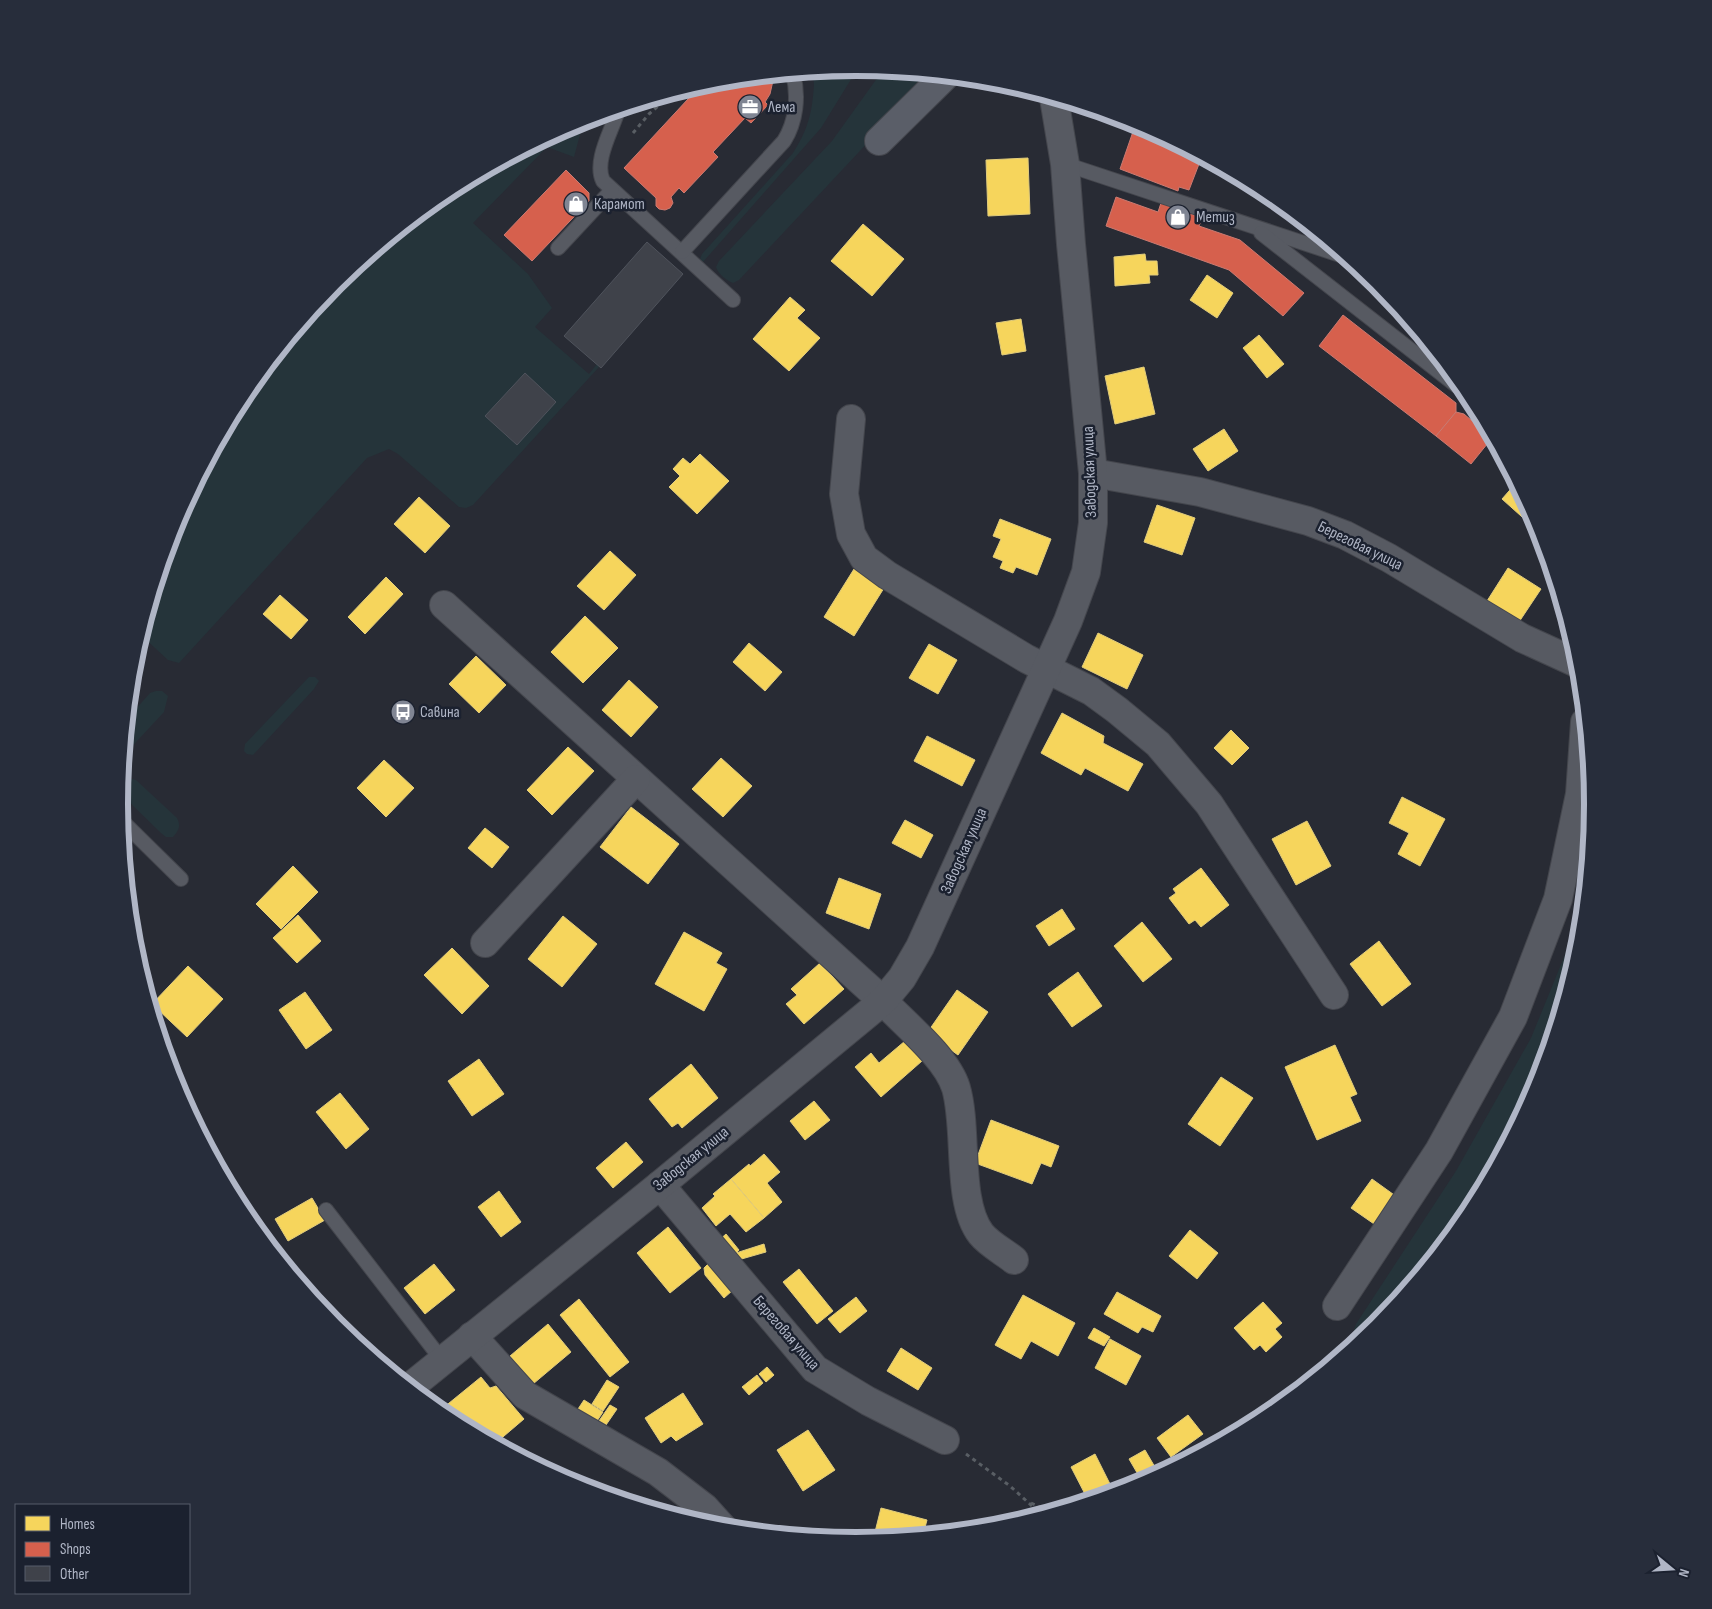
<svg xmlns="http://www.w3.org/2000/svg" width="1712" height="1609" viewBox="0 0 1712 1609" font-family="'Sofia Sans Condensed',sans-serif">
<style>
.green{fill:#25343a}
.homes{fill:#f6d55c;stroke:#e1cc7c}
.shops{fill:#d6604d;stroke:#cb7a71}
.building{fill:#3f424a;stroke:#4f535c}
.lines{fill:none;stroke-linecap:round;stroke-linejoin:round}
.service-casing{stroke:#44464d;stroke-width:16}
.minor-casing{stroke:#44464d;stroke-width:30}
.tertiary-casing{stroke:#44464d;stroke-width:30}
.secondary-casing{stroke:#44464d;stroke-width:30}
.path{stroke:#595e64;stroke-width:3;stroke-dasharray:4 4;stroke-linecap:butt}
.service{stroke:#575a62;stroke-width:14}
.minor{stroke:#575a62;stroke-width:28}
.tertiary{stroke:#575a62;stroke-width:28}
.secondary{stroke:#5a5e68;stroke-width:28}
.labels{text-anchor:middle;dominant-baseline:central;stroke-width:5;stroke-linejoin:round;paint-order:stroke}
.poi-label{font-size:16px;fill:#b0b6c6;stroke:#1b212f;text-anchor:start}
.street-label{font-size:16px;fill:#b0b6c6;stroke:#1b212f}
.rim{fill:none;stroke:#b0b6c6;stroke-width:6}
</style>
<rect width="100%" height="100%" fill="#282b34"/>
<g class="green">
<path d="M858,68L821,128L703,262L700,259L702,254L793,153C805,134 811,118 813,96C814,87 815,80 811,72Z"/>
<path d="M883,70L931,75L739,280L733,283C726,280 718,274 716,267L719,261L832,141Z"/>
<polygon points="584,120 574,157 547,147 473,223 528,274 552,308 535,327 589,374 597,364 599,367 473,505 466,508 459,507 398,454 389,449 367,458 179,663 168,660 141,635 175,522 243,395 335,283 447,192 574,123"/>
<polygon points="309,677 315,677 319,681 314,689 253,755 247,754 244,751 245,744"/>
<polygon points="156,691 162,691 168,696 164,712 124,755 128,718 150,693"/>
<path d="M131,779L136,780L177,818C181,826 179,830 173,837H166L161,833L122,795L121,786Z"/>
<polygon points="1584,900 1579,949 1537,1087 1469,1214 1377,1326 1347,1351 1356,1324 1456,1171 1531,1038 1580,918"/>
</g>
<g class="homes">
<polygon points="1028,158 1030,214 988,216 986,160"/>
<polygon points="863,224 904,259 872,296 831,261"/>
<polygon points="1145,254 1146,261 1157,261 1158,275 1149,275 1150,283 1115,286 1114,257"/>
<polygon points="1207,275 1233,293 1217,318 1190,300"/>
<polygon points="790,297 805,310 797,318 820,338 789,371 753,339"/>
<polygon points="1021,319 1026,351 1002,355 996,323"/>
<polygon points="1259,335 1284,364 1267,378 1243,348"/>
<polygon points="1144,367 1155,414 1115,424 1105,376"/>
<polygon points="1224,429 1238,451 1208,471 1193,449"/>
<polygon points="700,454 729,481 697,514 669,487 680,476 673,469 683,458 690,464"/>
<polygon points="1516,483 1537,523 1540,533 1502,499"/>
<polygon points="419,497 450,526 425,553 394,524"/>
<polygon points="1157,505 1195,518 1182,555 1144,542"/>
<polygon points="1000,519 1051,539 1037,575 1016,567 1013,573 1000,568 1003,561 993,557 1001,539 993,536"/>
<polygon points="610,551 636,575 604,610 577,586"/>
<polygon points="1508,568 1541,589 1519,622 1487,601"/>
<polygon points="854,569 884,588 854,636 824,617"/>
<polygon points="386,577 403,594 365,634 348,617"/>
<polygon points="280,595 308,620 291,639 263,614"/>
<polygon points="585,616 618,648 583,683 551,652"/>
<polygon points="1098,633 1143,655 1127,689 1082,667"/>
<polygon points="749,643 782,672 765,691 733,662"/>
<polygon points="929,644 957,660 938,694 909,678"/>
<polygon points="476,656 506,685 479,713 449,684"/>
<polygon points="629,680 658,707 631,737 602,710"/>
<polygon points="1062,713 1104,736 1103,743 1143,764 1128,791 1085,768 1081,775 1041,753"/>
<polygon points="1231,730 1249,748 1232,765 1214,748"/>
<polygon points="927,736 975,760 962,786 914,761"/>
<polygon points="568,747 594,771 552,815 527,790"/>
<polygon points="721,758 752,786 723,817 692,789"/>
<polygon points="384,760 414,788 386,817 357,788"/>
<polygon points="1402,797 1445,819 1420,866 1398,854 1409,833 1389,823"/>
<polygon points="631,807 679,844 648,884 600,847"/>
<polygon points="905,820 933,835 921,858 892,843"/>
<polygon points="1307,821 1331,866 1296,885 1272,839"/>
<polygon points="485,828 509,847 492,868 468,848"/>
<polygon points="293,866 318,892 281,929 256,904"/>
<polygon points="1201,868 1229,905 1201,927 1195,920 1189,924 1169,898 1176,893 1173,889"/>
<polygon points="839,878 881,894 869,929 826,913"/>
<polygon points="1062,909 1075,929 1049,946 1036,926"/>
<polygon points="298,915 321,941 297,963 273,938"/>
<polygon points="563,916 597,944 562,987 528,959"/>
<polygon points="1142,922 1172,959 1143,982 1114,946"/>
<polygon points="684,932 722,953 716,963 727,969 704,1011 655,984"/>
<polygon points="1379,941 1411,984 1382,1006 1350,964"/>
<polygon points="452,948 489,986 462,1014 424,975"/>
<polygon points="820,963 844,989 804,1024 786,1004 797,995 791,989"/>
<polygon points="188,966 223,999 187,1037 152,1004"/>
<polygon points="1078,972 1102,1006 1072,1027 1048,994"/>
<polygon points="957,990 988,1012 958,1055 927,1033"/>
<polygon points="305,992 332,1030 306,1049 279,1010"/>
<polygon points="905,1041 922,1061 881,1097 855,1067 871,1053 879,1063"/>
<polygon points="1335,1045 1357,1094 1350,1097 1361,1121 1317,1140 1285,1067"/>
<polygon points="479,1059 504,1094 472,1116 448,1081"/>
<polygon points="691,1064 718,1098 682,1128 678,1123 672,1127 649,1099"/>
<polygon points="1221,1077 1253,1098 1220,1146 1188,1124"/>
<polygon points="340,1093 369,1129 346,1149 316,1112"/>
<polygon points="814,1101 830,1120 805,1140 790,1121"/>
<polygon points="991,1120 1059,1146 1051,1167 1041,1163 1032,1184 975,1163"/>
<polygon points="626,1142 643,1162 613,1188 596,1168"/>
<polygon points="764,1154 780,1172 767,1183 782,1202 764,1218 731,1179 749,1164 750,1166"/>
<polygon points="731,1179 764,1218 746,1232 730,1214 716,1226 702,1208 715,1196 713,1194"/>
<polygon points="1372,1179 1397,1197 1377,1226 1351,1208"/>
<polygon points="499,1191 521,1222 501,1237 478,1207"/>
<polygon points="312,1198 325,1220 288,1241 275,1219"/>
<polygon points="668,1227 701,1268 670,1293 637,1253"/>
<polygon points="1190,1230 1218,1253 1197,1279 1169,1256"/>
<polygon points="726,1234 739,1250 731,1258 717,1242"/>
<polygon points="764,1244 766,1252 738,1260 736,1253"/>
<polygon points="710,1262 733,1290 724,1298 705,1275 704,1268"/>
<polygon points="434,1264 455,1290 425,1314 404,1288"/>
<polygon points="799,1269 833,1311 817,1324 783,1282"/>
<polygon points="1117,1292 1161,1316 1153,1332 1142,1327 1138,1333 1104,1314"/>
<polygon points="1023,1295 1075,1323 1058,1356 1031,1341 1021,1359 995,1345"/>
<polygon points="856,1297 867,1311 840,1333 828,1319"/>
<polygon points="579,1299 629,1362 610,1377 560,1315"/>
<polygon points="1263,1302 1282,1323 1275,1329 1282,1337 1266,1352 1260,1345 1254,1350 1234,1328"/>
<polygon points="548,1324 571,1352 533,1384 510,1356"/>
<polygon points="1094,1328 1110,1337 1104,1346 1088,1338"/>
<polygon points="1110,1339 1141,1356 1126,1385 1095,1368"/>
<polygon points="901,1348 932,1368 918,1390 887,1371"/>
<polygon points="767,1367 774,1375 766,1382 759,1374"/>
<polygon points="757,1375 763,1383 749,1395 742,1387"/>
<polygon points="481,1377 490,1388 496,1386 524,1419 497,1442 488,1431 482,1436 445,1416 446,1415 443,1408"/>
<polygon points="607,1380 619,1387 603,1411 592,1404"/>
<polygon points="683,1393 703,1424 676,1441 671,1436 661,1443 645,1418"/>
<polygon points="584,1400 603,1412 595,1424 576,1412"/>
<polygon points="610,1405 617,1409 606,1425 599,1421"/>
<polygon points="1188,1415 1203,1434 1171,1457 1157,1438"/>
<polygon points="808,1430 835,1470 803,1491 777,1450"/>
<polygon points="1145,1450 1159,1474 1143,1483 1129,1459"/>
<polygon points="1095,1454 1111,1486 1087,1498 1071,1467"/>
<polygon points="563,1471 583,1488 558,1477"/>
<polygon points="881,1508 927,1520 923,1535 873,1540"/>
</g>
<g class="shops">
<polygon points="774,76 770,94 765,102 768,105 751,123 745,118 713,152 718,157 684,193 679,188 671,197 673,203 670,208 665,210 659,209 656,206 656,198 624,168 701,85 713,82"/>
<polygon points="1136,123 1138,124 1246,181 1199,164 1189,190 1179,187 1178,191 1120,169"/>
<polygon points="566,170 589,193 589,201 532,261 504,235"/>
<polygon points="1116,197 1158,212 1161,203 1202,218 1199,226 1240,240 1304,293 1283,316 1229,270 1106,226"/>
<polygon points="1274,199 1296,217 1271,208"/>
<polygon points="1343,315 1456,403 1456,412 1436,436 1319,346"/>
<polygon points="1456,412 1464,414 1492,438 1471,464 1436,436"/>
<polygon points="234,1197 250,1218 270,1246 243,1214"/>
</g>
<g class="building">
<polygon points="647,242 683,274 601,368 564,336"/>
<polygon points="525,373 556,402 517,445 485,416"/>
</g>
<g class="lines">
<defs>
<g id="service">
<path d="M616,116C610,134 594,162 603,181L733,300"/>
<polyline points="1065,164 1343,256"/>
<polyline points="1261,233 1457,386"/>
<polyline points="558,248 612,190"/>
<path d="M682,252L784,141C796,122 799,96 793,74"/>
<polyline points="121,820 181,879"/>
<polyline points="326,1210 442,1360"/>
</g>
<g id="minor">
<polyline points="851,419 844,494 851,534 864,558 887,575 1027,659 1091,691 1117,710 1158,744 1209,804 1334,995"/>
<polyline points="1093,473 1200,492 1308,521 1345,535 1389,558 1522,638 1579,664"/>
<path d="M444,605L883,1001C905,1024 947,1058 956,1088C968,1129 956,1202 981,1234C989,1244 1004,1252 1014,1260"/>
<polyline points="485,943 636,779"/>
<polyline points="660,1185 815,1369 868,1401 945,1440"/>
<polyline points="1337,1306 1439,1151 1513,1017 1558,899 1580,794 1585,722"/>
<polyline points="472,1336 525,1395 658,1472 705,1508 723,1528"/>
</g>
<polyline id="tertiary" points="410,1387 660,1185 883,1001 902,978 920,947 1068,621 1086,572 1093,523 1093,473 1071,244 1065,164 1054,98"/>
<polyline id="secondary" points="879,141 945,76"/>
</defs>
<use href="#service" class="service-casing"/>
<use href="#minor" class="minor-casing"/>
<use href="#tertiary" class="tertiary-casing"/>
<use href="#secondary" class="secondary-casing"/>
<g class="path">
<polyline points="633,133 649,114 673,93"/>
<polyline points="966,1454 1010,1486 1042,1515"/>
<polyline points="1031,1503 1051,1512"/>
<polyline points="1031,1518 1038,1511"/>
</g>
<use href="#service" class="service"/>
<use href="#minor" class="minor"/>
<use href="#tertiary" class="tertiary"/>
<use href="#secondary" class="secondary"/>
</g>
<defs>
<symbol id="office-disc" viewBox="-11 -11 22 22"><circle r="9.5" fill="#808593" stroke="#1b212f"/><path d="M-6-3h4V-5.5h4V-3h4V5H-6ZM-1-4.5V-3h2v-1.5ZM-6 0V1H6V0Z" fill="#fff"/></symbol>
<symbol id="shop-disc" viewBox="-11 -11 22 22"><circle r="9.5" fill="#808593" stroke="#1b212f"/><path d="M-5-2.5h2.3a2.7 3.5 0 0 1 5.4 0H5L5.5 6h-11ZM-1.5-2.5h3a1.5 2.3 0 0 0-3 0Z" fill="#fff"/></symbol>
<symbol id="bus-disc" viewBox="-11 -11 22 22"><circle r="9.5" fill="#808593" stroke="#1b212f"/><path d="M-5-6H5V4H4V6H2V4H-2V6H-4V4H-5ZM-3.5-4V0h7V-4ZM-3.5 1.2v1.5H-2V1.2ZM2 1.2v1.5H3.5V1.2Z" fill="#fff"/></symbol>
</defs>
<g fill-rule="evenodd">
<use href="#office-disc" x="736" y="93" width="28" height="28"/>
<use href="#shop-disc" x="562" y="190" width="28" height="28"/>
<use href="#shop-disc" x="1164" y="203" width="28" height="28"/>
<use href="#bus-disc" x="389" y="698" width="28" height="28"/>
</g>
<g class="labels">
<g class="poi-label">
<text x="768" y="107">Лема</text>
<text x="594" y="204">Карамот</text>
<text x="1196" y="217">Метиз</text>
<text x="420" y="712">Савина</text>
</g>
<g class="street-label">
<text transform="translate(1090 472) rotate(-92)">Заводская улица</text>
<text transform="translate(1360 546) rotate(26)">Береговая улица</text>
<text transform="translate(964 851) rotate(-66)">Заводская улица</text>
<text transform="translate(691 1159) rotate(-39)">Заводская улица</text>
<text transform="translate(786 1333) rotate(49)">Береговая улица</text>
</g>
</g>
<path d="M0 0H1712V1609H0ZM128 804a728 728 0 1 1 1456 0a728 728 0 1 1-1456 0Z" fill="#272d3b" fill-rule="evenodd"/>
<path class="rim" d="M128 804a728 728 0 1 1 1456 0a728 728 0 1 1-1456 0Z"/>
<rect x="15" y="1504" width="175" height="90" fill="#1b212f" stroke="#575d6b"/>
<rect x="25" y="1516" width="25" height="15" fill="#f6d55c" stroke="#575d6b"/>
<text x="60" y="1529" font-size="15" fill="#b0b6c6">Homes</text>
<rect x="25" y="1542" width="25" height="15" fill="#d6604d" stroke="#575d6b"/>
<text x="60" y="1554" font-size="15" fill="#b0b6c6">Shops</text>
<rect x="25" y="1566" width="25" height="15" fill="#3f424a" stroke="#575d6b"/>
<text x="60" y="1579" font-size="15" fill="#b0b6c6">Other</text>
<g transform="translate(1672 1569) rotate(108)" stroke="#1b212f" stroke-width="4" paint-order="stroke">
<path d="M0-4L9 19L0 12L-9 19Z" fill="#b0b6c6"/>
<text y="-8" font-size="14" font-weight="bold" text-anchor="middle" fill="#b0b6c6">N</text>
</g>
</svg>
